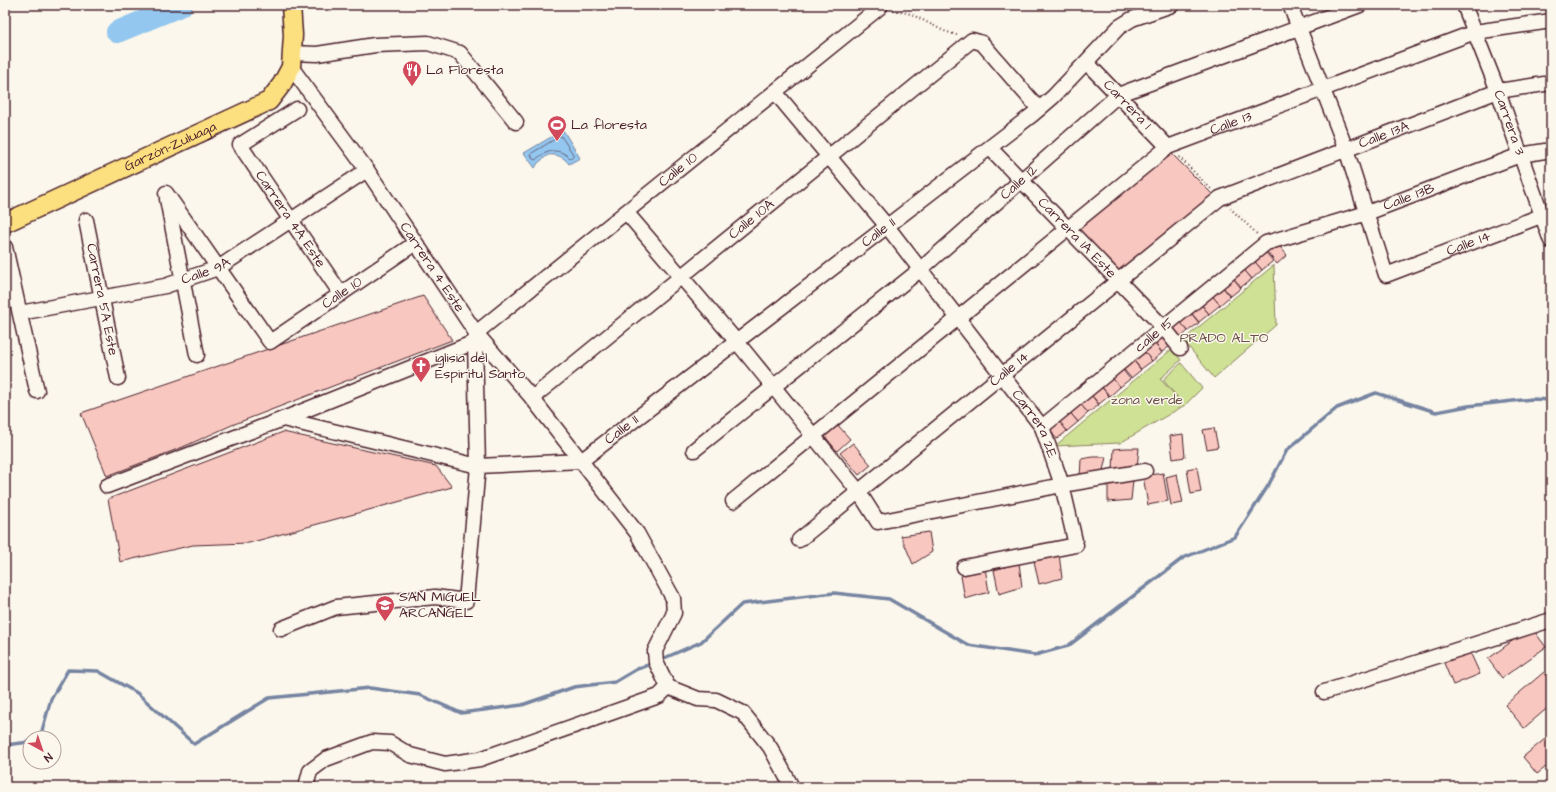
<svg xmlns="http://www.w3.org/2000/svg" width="1556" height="792" viewBox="0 0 1556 792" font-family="'Architects Daughter',sans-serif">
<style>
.green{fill:#cee195;stroke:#8c8060}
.water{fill:#93c7f0;stroke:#7684a1}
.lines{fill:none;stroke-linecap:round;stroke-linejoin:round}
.shore{stroke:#67627a;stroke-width:1}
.stream{stroke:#7684a1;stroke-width:3.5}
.river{stroke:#93c7f0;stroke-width:22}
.building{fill:#f8c8c0;stroke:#4a1f2b}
.minor-casing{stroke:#4a1f2b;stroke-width:17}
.major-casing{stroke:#4a1f2b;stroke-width:21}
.path{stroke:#4a1f2b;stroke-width:2;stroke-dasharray:1 3;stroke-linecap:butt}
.minor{stroke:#fbf7ec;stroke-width:14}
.major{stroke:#fce080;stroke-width:18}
.labels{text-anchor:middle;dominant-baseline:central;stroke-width:3;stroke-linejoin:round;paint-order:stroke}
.poi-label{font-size:14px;fill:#4a1f2b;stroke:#fbf7ec;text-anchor:start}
.street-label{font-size:14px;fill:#4a1f2b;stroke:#fbf7ec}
.park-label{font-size:14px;fill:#6b5046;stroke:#fbf7ec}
</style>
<rect width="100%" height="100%" fill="#fbf7ec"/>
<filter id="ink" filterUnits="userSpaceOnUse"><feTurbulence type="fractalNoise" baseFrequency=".025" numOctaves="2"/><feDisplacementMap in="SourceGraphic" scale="8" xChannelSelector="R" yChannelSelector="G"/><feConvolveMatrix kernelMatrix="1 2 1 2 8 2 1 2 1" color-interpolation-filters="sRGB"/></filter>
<g filter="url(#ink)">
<g class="green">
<polygon points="1274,265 1276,325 1214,378 1183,340"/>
<polygon points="1172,349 1181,360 1160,379 1178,398 1163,380 1181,363 1202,388 1185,405 1120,443 1055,446"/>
</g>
<path class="water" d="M563,130L580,158L569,164C564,157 557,154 548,155L538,163L535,168L524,153Z"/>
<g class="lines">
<path class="shore" d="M561,136L573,154V157L570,158C558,147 547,150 535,160L533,159L531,154Z"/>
<g class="stream">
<polyline points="660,660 701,642 742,604 834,593 889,599 968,645 1035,655 1068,646 1183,558 1235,537 1268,486 1287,450 1337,408 1376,393 1436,412 1468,406 1532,399 1551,400"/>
<polyline points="40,738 51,699 68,670 98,671 137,693 194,744 269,698 370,688 420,695 461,713 522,705 574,687 615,682 637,669 654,663"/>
<polyline points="5,745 30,742"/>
</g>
<polyline class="river" points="117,32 182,5"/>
</g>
<g class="building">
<polygon points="1167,149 1217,199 1119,279 1069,228"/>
<polygon points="1276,242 1287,255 1277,264 1266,251"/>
<polygon points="1262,248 1273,261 1262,270 1251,257"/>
<polygon points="1251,257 1262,270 1252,279 1241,266"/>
<polygon points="1241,266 1252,279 1241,287 1230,274"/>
<polygon points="1230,274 1241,288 1231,296 1219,283"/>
<polygon points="1219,283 1230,296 1220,305 1209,292"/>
<polygon points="1209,292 1220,305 1209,314 1198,300"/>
<polygon points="423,296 452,340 232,425 183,447 107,476 81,413"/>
<polygon points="1198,301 1209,314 1199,322 1188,309"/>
<polygon points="1188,309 1199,323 1188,331 1177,318"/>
<polygon points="1177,318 1188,331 1178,340 1166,327"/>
<polygon points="1162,330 1173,344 1162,352 1151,339"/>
<polygon points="1151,339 1162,353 1152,361 1141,348"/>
<polygon points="1141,348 1152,361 1141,369 1130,356"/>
<polygon points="1130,356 1141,370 1131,378 1120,365"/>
<polygon points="1119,365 1130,379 1120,387 1109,374"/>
<polygon points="1109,374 1120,387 1110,396 1098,383"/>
<polygon points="1098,383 1109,396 1099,404 1088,391"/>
<polygon points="1088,391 1099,405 1088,413 1077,400"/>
<polygon points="1077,400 1088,413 1078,422 1067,409"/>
<polygon points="1067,409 1078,422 1067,431 1056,417"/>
<polygon points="1056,417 1067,431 1057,439 1045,426"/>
<polygon points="836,423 850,439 837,451 823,434"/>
<polygon points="1214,428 1218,447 1207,449 1203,430"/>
<polygon points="283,432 436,466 452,487 249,543 193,545 120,562 108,499"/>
<polygon points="1183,434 1185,457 1173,459 1170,436"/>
<polygon points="853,443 871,465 859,475 840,453"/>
<polygon points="1126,448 1139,448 1137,468 1113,470 1114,449"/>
<polygon points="1093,457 1106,457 1102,475 1080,479 1081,459"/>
<polygon points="1197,467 1201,492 1191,494 1187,469"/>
<polygon points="1163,473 1168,501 1148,505 1143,476"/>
<polygon points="1177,474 1183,503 1171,505 1166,477"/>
<polygon points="1133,480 1131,500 1108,502 1108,482"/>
<polygon points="929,532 932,552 913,564 901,536"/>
<polygon points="1059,554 1062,578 1039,584 1034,561"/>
<polygon points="1019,563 1022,587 999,594 994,570"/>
<polygon points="985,568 989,592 965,599 961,576"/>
<polygon points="1531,627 1546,647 1502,678 1488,659"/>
<polygon points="1470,652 1480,674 1453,685 1444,663"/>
<polygon points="1544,672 1551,680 1551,705 1524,728 1505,705"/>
<polygon points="1551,734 1551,763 1537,774 1523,757"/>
</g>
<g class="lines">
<defs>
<g id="minor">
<path id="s1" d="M1290,5L1346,149L1386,275L1541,216L1551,215"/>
<path id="s2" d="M1464,5L1498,91L1551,241"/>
<polyline points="291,53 317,54 375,45 428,43 460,53 516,122"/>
<path id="s3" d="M1087,63L1168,147"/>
<path id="s4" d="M291,67L367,170L476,333L532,398L637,533L673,598L674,613L655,651L656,662L668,687L698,699L716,700L743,713L770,747L792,787"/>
<path id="s5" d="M775,92L886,225L1042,427L1062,485L1145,471"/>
<path id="s6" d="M297,109L240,145L341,294"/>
<path id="s7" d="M990,148L1164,328L1180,348"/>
<path id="s8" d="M166,193L270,342L414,244"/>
<polyline points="167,199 197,355"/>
<polyline points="626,212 737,342 859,492 878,522 1062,485 1076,545 964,567"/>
<path id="s9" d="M86,220L118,378"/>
<polyline points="5,247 37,391"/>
<path id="s10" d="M20,313L165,286L218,268L367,170"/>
<path id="s11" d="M532,398L972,40L982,43L1039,109"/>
<polyline points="283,419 478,466 581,461"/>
<path id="s12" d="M1042,427L1266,243L1367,213L1520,155L1551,150"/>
<path id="s13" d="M694,450L921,269L1118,95L1360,5"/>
<path id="s14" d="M581,461L1032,115L1053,97L1119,27L1132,19L1172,5"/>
<path id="s15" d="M107,486L283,419L475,342L476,333L880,7"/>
<path id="s16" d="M733,501L1168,147L1475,32L1551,21"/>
<path id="s17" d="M799,540L1220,198L1498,91L1551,83"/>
<polyline points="281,629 336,607 435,597 466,601 478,466 475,342"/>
<polyline points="1324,692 1551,620"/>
<polyline points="306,787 310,771 326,759 372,742 390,743 410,755 445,764 480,759 659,696 668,687"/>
</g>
<g id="major">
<path id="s18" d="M5,223L269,101L282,84L291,67L293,35L291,5"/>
</g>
</defs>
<use href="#minor" class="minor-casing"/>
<use href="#major" class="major-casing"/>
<g class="path">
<polyline points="893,10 911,14 944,31 957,35"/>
<polyline points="1179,157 1211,189"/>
<polyline points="1230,208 1257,234"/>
</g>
<use href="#minor" class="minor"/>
<use href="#major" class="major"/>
</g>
</g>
<defs>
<symbol id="restaurant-pin" viewBox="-11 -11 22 30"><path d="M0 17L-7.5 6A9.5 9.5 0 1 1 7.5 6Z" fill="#d1495b" stroke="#fbf7ec"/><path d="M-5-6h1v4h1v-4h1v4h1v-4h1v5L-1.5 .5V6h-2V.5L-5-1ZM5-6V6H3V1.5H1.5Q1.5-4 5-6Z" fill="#fff"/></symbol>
<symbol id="stadium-pin" viewBox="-11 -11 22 30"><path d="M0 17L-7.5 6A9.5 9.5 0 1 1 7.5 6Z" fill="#d1495b" stroke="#fbf7ec"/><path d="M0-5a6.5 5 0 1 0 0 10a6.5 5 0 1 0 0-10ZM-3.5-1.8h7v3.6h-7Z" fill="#fff"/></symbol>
<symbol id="church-pin" viewBox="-11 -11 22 30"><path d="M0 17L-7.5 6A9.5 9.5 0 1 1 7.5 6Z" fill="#d1495b" stroke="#fbf7ec"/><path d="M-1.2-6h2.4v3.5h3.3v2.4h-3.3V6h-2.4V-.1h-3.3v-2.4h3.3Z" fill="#fff"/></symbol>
<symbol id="school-pin" viewBox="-11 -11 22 30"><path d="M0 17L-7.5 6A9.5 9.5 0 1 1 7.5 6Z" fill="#d1495b" stroke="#fbf7ec"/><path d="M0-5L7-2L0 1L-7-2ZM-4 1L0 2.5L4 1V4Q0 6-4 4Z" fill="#fff"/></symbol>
</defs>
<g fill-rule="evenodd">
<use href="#restaurant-pin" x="401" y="59" width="22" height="30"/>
<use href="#stadium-pin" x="546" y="114" width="22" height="30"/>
<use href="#church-pin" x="410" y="355" width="22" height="30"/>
<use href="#school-pin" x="374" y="594" width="22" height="30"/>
</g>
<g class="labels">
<g class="poi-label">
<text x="426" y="70">La Floresta</text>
<text x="571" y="125">La floresta</text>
<text x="435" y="358">iglisia del<tspan x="435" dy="16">Espiritu Santo</tspan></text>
<text x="399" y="597">SAN MIGUEL<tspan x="399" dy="16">ARCANGEL</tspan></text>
</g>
<g class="street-label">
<text stroke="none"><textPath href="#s3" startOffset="58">Carrera 1</textPath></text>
<text stroke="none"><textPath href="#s16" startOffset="628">Calle 13</textPath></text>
<text stroke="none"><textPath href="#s2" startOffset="126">Carrera 3</textPath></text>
<text stroke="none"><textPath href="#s17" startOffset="718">Calle 13A</textPath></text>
<text stroke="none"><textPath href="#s18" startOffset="182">Garzón-Zuluaga</textPath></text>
<text stroke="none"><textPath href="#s15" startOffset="664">Calle 10</textPath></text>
<text stroke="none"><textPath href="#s13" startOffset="421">Calle 12</textPath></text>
<text stroke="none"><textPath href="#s12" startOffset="440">Calle 13B</textPath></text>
<text stroke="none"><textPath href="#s6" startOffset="157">Carrera 4A Este</textPath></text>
<text stroke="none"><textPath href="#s11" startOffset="283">Calle 10A</textPath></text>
<text stroke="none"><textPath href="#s14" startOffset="375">Calle 11</textPath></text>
<text stroke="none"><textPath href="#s7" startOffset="125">Carrera 1A Este</textPath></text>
<text stroke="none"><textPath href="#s1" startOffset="375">Calle 14</textPath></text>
<text stroke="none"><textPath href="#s4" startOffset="245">Carrera 4 Este</textPath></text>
<text stroke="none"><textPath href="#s10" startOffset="191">Calle 9A</textPath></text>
<text stroke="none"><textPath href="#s8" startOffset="269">Calle 10</textPath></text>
<text stroke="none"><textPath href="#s9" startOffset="81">Carrera 5A Este</textPath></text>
<text stroke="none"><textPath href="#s12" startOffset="145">calle 15</textPath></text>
<text stroke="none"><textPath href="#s17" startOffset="271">Calle 14</textPath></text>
<text stroke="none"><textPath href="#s5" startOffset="422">Carrera 2E</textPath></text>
<text stroke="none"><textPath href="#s14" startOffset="51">Calle 11</textPath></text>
</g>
<g class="park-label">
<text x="1224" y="338">PRADO ALTO</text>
<text x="1147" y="400">zona verde</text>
</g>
</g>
<rect width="1556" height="792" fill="none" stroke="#fbf7ec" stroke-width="20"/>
<rect x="10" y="10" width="1536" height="772" fill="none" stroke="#4a1f2b" stroke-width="1.5" filter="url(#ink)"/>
<g transform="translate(42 750) rotate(140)"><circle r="19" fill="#fbf7ec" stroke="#b4a19f"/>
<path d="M0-3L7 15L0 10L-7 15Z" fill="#d1495b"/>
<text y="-6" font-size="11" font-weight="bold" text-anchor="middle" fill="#4a1f2b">N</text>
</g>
</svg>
